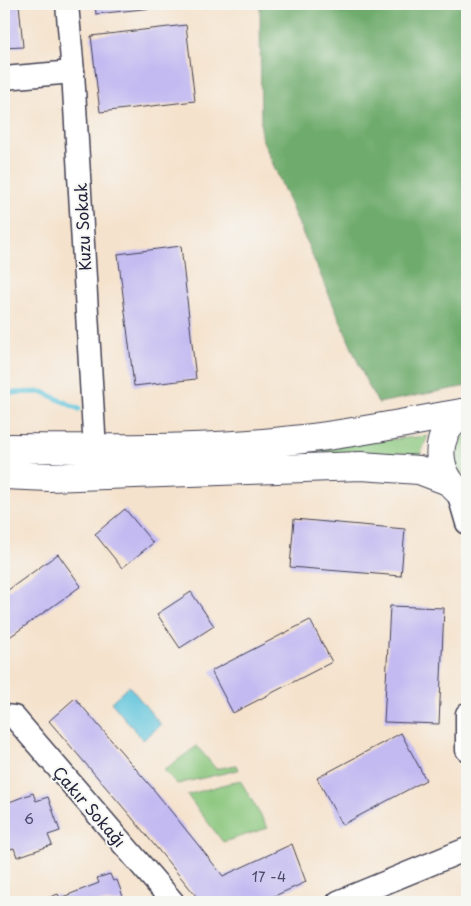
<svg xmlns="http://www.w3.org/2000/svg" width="471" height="906" viewBox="0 0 471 906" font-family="'Playpen Sans',sans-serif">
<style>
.green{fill:#89c67c;stroke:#56745c}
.forest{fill:#6eab6c;stroke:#486654}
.water{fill:#5ec4db;stroke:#40738b}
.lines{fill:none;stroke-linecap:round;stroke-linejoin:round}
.stream{stroke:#5ec4db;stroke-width:5}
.building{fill:#c3baf1}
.minor-casing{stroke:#423f51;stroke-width:25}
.major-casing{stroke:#423f51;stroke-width:30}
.minor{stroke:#fff;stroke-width:22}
.major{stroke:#fff;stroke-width:28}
.labels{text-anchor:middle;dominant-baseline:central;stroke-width:4;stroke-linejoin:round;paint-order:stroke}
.number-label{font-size:14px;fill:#4a4868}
.street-label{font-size:16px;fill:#22223b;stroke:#f6f6f2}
</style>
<rect width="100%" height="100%" fill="#f6f6f2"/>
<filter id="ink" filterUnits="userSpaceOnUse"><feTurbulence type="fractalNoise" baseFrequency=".02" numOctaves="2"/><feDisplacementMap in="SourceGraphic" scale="10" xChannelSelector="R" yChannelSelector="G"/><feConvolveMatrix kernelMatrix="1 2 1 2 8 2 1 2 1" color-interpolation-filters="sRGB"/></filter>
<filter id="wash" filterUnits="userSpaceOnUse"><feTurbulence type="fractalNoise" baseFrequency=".0096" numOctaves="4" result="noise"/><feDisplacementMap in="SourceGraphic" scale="20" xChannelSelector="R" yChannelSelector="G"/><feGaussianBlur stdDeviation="1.12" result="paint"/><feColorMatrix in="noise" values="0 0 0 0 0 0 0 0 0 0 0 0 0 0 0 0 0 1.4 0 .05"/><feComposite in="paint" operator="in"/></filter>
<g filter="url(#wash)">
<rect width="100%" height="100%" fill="#f5e2cc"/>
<g class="green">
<path d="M467,432V487L458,479C454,456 448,448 467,432Z"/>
<polygon points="428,436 421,452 421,469 182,459"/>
<polygon points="197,746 216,769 236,765 238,770 177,784 164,770"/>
<polygon points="240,780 268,828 223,842 187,795"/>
</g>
<polygon class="forest" points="260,4 467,4 467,386 378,403 366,381 261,136"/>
<polygon class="water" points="129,686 161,725 143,740 111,702"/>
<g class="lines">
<polyline class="stream" points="4,393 43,392 79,409"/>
</g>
<g id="blocks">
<g class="building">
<polygon points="4,4 19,4 23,47 4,48"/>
<polygon points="95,4 171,4 171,6 96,14"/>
<polygon points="186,25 195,101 100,112 91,36"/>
<polygon points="181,246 196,379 134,386 118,254"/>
<polygon points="125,509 153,543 122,568 95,534"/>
<polygon points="294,519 405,529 401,576 290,567"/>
<polygon points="58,554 81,586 4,641 4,593"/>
<polygon points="191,592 214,626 180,648 157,614"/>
<polygon points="390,606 444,608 439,724 384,722"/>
<polygon points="310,620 332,662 233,713 211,671"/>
<polygon points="75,698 154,790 223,876 292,844 306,882 261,902 201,902 128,813 49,721"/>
<polygon points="401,733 426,780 342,825 317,778"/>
<polygon points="33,793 36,801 48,797 60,831 48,835 52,845 17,857 14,848 4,851 4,804"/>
<polygon points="110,874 113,881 117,880 125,902 44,902 43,900 58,894 60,898 99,883 97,878"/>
</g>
</g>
</g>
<g filter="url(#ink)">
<use href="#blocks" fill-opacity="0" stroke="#423f51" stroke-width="1"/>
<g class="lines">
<defs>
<g id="minor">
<polyline points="67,4 73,72 95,450"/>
<polyline points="4,78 73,72"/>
<polyline points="458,492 467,523"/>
<polyline points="467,714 467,750"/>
<polyline points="4,716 14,717 173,902"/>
<polyline points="338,902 467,849"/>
</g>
<g id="major">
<path d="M467,412C463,415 458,418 454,421C430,445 440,482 467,497"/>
<path d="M4,448C103,448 203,451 303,439C358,433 413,421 467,412"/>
<polyline points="4,475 49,477 361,466 419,470 448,481"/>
</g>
</defs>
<use href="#minor" class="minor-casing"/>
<use href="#major" class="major-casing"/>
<use href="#minor" class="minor"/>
<use href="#major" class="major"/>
</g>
</g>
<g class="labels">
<g class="number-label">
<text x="29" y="818">6</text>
<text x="269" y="876">17 -4</text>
</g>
<g class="street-label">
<text transform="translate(82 227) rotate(-93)">Kuzu Sokak</text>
<text transform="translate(90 806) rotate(49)">Çakır Sokağı</text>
</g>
</g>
<rect width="471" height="906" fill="none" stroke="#f6f6f2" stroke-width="20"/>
</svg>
